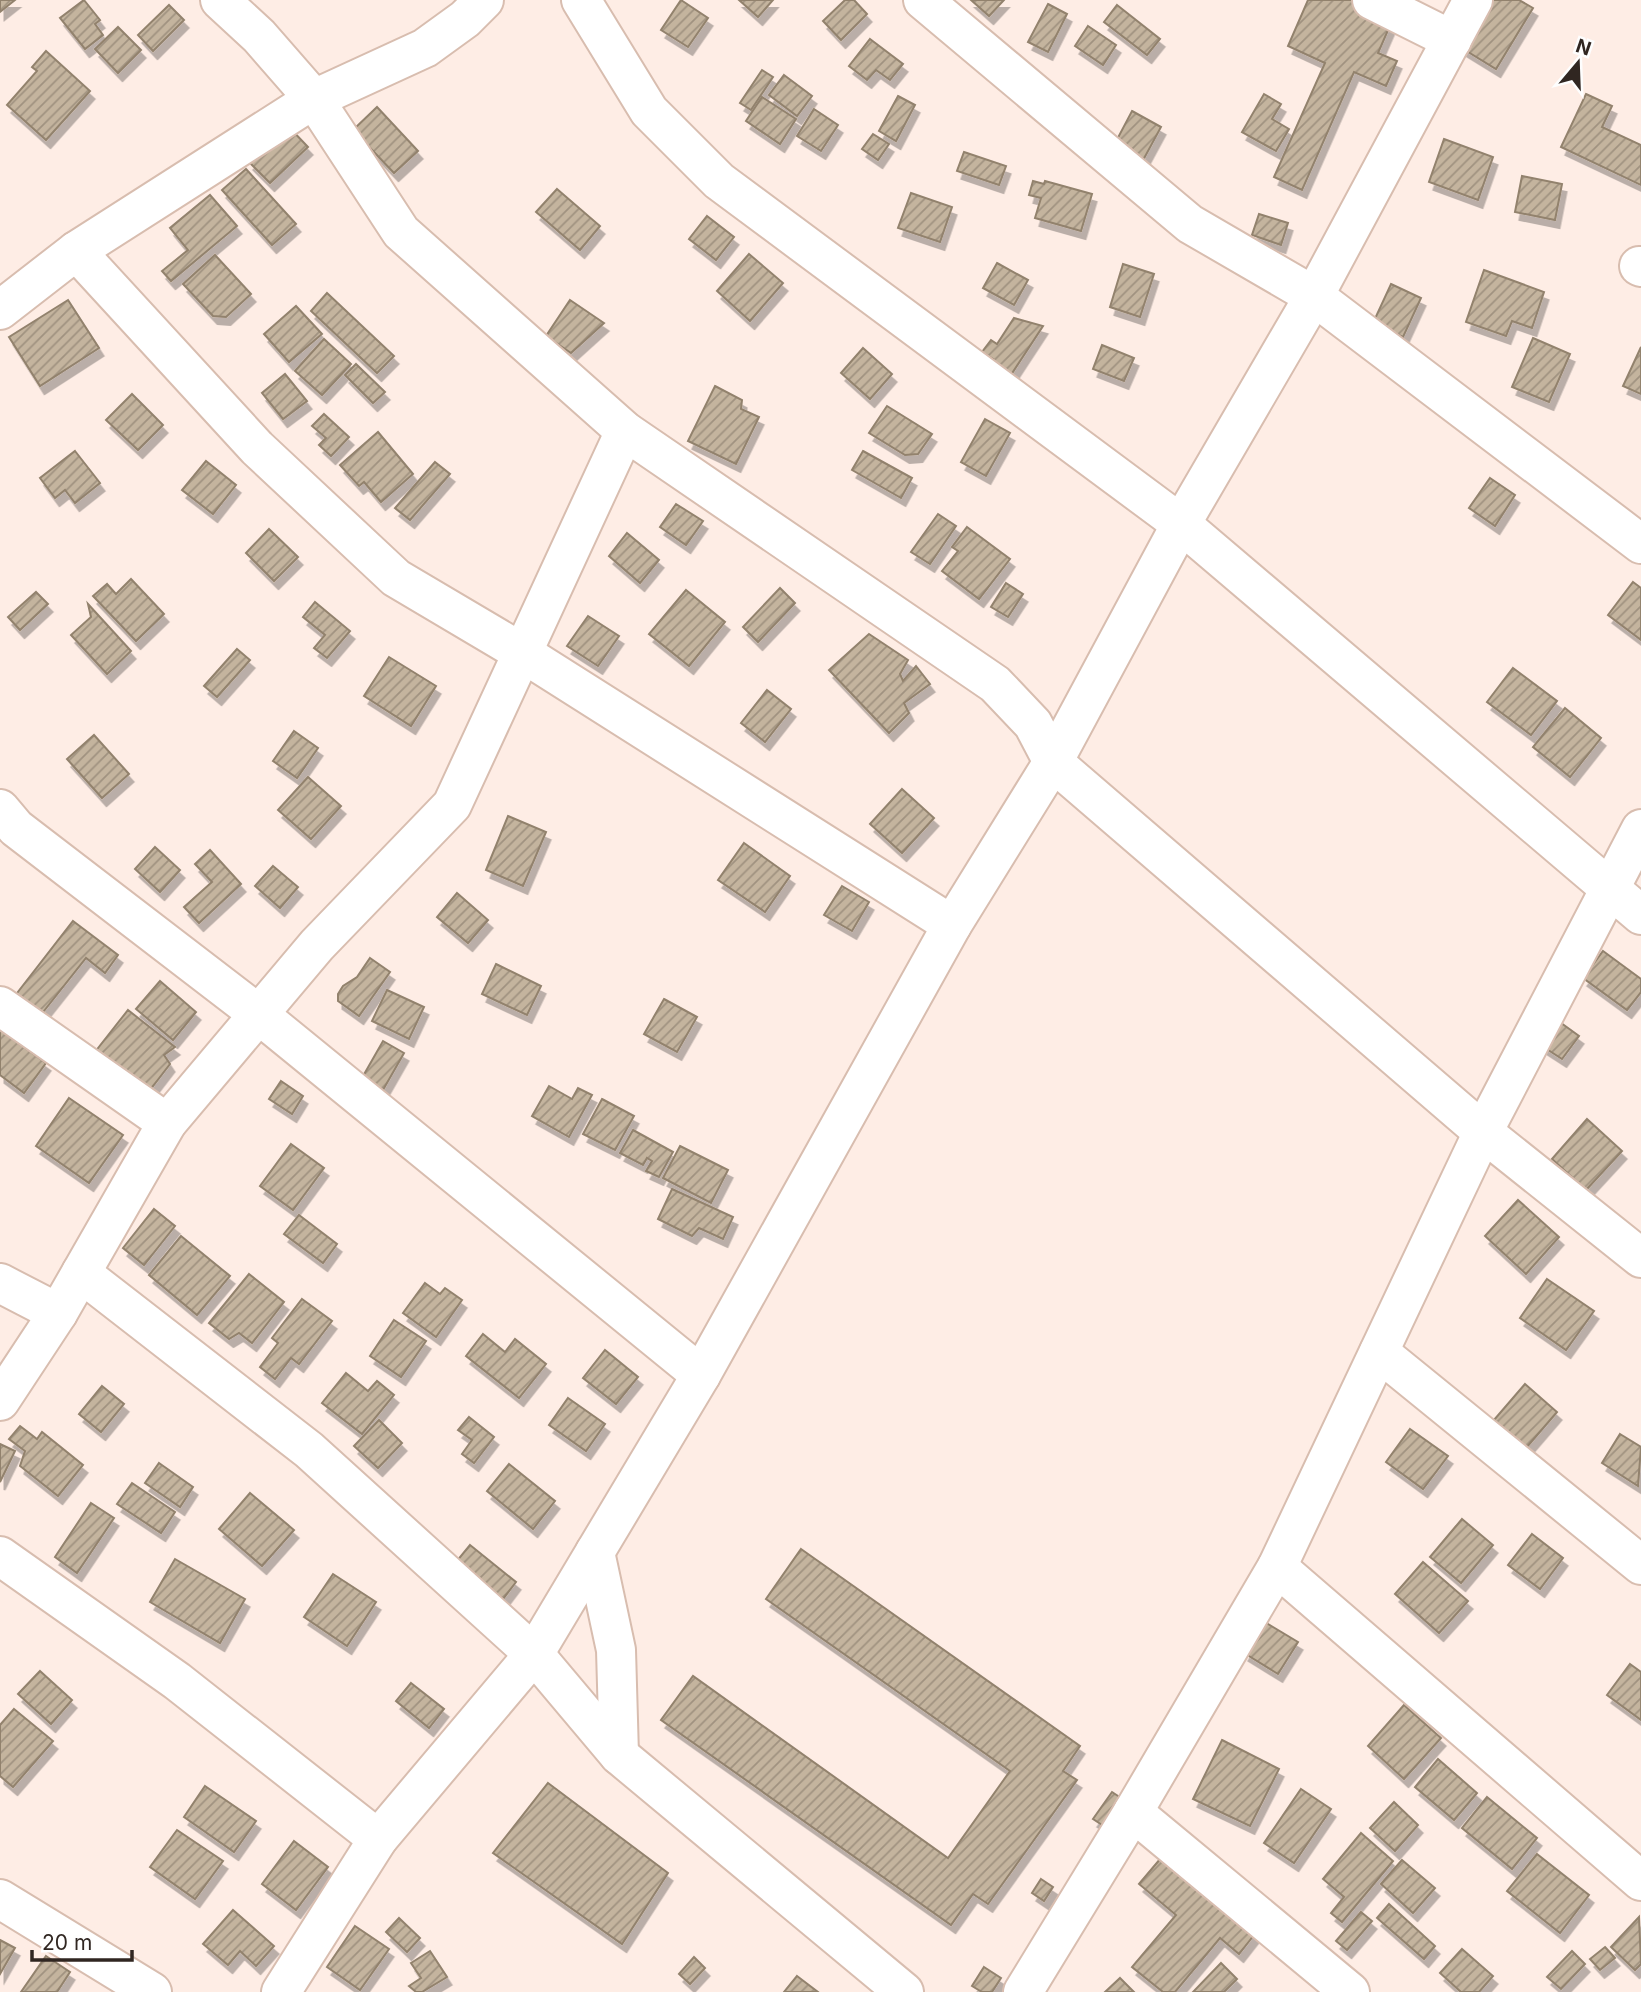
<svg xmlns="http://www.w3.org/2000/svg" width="1641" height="1992" viewBox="0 0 1641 1992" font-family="Inter,sans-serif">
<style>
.building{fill:url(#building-hatch);stroke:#92826d;stroke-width:2;filter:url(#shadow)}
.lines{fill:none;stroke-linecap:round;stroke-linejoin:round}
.street-casing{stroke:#d8bdaf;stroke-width:42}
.street{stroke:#fff;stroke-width:38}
</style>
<defs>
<pattern id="building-hatch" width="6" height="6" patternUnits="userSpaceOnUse" patternTransform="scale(1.75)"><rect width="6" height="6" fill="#c4b49e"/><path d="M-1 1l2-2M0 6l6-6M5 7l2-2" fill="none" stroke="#a09280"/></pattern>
<filter id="shadow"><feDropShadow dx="4.5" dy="8" stdDeviation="0" flood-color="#0004"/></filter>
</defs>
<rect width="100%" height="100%" fill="#feede5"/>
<g class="building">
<polygon points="0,0 15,0 0,12"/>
<polygon points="84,0 100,20 95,24 103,35 85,49 60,18"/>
<polygon points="681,0 708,18 688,47 661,30"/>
<polygon points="739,0 773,0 758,17"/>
<polygon points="845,0 854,0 867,14 841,40 823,21"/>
<polygon points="971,0 1004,0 989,16"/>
<polygon points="1308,0 1363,0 1395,14 1378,53 1397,61 1386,86 1354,72 1302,190 1274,177 1325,63 1288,46"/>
<polygon points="1489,0 1519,0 1533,8 1496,69 1460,47"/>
<polygon points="1048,4 1067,14 1048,52 1028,42"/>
<polygon points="169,5 184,20 153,51 138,35"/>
<polygon points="1117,5 1160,39 1147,55 1104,22"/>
<polygon points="1088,26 1116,45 1103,65 1075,46"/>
<polygon points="118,27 141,50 118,73 95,49"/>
<polygon points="870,39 903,64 890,80 876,70 867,80 849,66"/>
<polygon points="46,51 90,91 46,140 7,105 37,71 32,67"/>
<polygon points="762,70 773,77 751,110 740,103"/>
<polygon points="784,75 812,96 797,116 769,95"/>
<polygon points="1264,94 1281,104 1272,119 1289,129 1276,151 1242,132"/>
<polygon points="1586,94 1612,106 1602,127 1641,145 1641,185 1561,147"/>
<polygon points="898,96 915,105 896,141 879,131"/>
<polygon points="762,97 796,119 780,144 746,121"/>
<polygon points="377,107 418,151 394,173 353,130"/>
<polygon points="814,109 838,125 821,151 797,136"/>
<polygon points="1132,111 1161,127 1141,164 1112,149"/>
<polygon points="287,125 308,147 270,183 249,162"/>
<polygon points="873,134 889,144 878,160 862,149"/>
<polygon points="1444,139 1493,157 1478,200 1429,182"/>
<polygon points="964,152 1006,166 999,185 957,171"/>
<polygon points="246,169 296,224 272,245 222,190"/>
<polygon points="1522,176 1562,184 1555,220 1515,212"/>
<polygon points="1033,181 1044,184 1045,181 1092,194 1081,231 1035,218 1041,198 1029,195"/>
<polygon points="557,189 600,226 580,250 536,212"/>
<polygon points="911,193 952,207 940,242 898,228"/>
<polygon points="210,195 237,226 171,281 162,271 188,250 170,228"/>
<polygon points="1259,214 1288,223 1281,245 1252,235"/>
<polygon points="707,216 734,237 716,260 689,239"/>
<polygon points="749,254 783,283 750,321 717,291"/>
<polygon points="215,255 251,294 226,317 213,316 183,284"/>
<polygon points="997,263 1028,280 1014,305 983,288"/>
<polygon points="1123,264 1154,274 1140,317 1110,307"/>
<polygon points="1484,270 1544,292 1532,328 1512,321 1506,336 1466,322"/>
<polygon points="1391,284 1421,298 1403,337 1373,323"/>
<polygon points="327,293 394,356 377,373 311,311"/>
<polygon points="68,300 99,348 40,386 9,337"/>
<polygon points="570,300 604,323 571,353 546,336"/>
<polygon points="296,306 322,334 289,362 264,334"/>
<polygon points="1014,318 1043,326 1007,381 987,368 993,359 982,352 991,340 997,344"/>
<polygon points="1533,338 1570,354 1549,402 1512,387"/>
<polygon points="324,339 351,364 322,395 295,371"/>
<polygon points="1102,345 1134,358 1124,381 1093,369"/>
<polygon points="1641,347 1641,394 1623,386"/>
<polygon points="863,348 892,374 870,399 841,373"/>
<polygon points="356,364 385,392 373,403 345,375"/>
<polygon points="285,374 307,401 283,419 262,393"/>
<polygon points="715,386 742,400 741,409 759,417 736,464 688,441"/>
<polygon points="132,394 163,425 138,450 106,420"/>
<polygon points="887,406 932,434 918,454 905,455 869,433"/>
<polygon points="324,414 349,437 331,456 319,445 326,438 312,426"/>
<polygon points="985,419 1010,433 986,476 961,462"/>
<polygon points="378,432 413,474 381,502 364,482 359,486 340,465"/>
<polygon points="75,451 100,483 75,503 65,490 55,498 40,478"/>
<polygon points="863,451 912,478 901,498 852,470"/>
<polygon points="206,461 236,485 213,514 182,490"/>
<polygon points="435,462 450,474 410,520 395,508"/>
<polygon points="1490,478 1515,495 1495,526 1469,508"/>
<polygon points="676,504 703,521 686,545 660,527"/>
<polygon points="938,514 956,526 930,564 911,552"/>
<polygon points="967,527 1010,559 979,599 942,571 958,551 952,547"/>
<polygon points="269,529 298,557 274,581 246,553"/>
<polygon points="627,533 659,560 640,583 609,556"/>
<polygon points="131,579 164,614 136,641 93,596 107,584 116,594"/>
<polygon points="1633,582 1641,588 1641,640 1608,615"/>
<polygon points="1006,583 1023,594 1008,617 991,607"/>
<polygon points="780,588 795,603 758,642 743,627"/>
<polygon points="686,590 725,622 689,666 649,634"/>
<polygon points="36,592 48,604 20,630 8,617"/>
<polygon points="315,602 350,631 327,658 314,648 325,635 303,617"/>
<polygon points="88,604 131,651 107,674 71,635 91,617"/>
<polygon points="588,616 619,636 598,666 567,646"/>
<polygon points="869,634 908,660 900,674 903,681 916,666 930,684 904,703 909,713 889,733 829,670"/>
<polygon points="237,649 250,660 217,697 204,686"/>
<polygon points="389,657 436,686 411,726 364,696"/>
<polygon points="1513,668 1557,701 1531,735 1487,702"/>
<polygon points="767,690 791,709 765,742 741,723"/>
<polygon points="1565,708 1601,738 1570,777 1533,747"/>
<polygon points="294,731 318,748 297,778 273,761"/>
<polygon points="94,735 129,774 102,798 67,759"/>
<polygon points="308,777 341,806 311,839 278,810"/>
<polygon points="902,789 934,818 902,853 870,824"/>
<polygon points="508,816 546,832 523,886 486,870"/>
<polygon points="744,843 790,876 765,912 718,880"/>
<polygon points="155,847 180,870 160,892 135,869"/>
<polygon points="210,850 241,884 199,923 184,907 212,882 195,864"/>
<polygon points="273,866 298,887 280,908 255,886"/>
<polygon points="842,886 869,902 852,931 824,915"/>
<polygon points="457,893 488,920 468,943 437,917"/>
<polygon points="73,921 118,955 105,973 86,958 40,1016 14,997"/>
<polygon points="1603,951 1641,979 1641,992 1627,1010 1583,978"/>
<polygon points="370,958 390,972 359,1016 338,1001 338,994 343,986 357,977"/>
<polygon points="496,964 541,986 527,1015 482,994"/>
<polygon points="160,981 196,1012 173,1040 136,1009"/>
<polygon points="387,990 424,1007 409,1039 372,1021"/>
<polygon points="664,999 697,1017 677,1052 644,1034"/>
<polygon points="128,1010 175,1047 164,1055 170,1064 143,1099 91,1057"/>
<polygon points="1557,1020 1579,1036 1562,1059 1539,1044"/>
<polygon points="0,1030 46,1063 24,1093 0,1075"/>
<polygon points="383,1041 404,1053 383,1090 362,1078"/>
<polygon points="281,1081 303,1096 292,1114 269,1099"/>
<polygon points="549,1086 572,1099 578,1088 592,1095 569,1137 532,1116"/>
<polygon points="69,1098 123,1135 89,1183 36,1146"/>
<polygon points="602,1099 634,1116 615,1150 583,1134"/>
<polygon points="1587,1119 1622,1151 1586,1190 1552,1159"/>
<polygon points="633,1130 673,1152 659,1177 646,1171 652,1161 647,1158 643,1165 620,1153"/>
<polygon points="291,1144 324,1168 293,1210 260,1186"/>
<polygon points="680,1146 728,1170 711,1203 663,1178"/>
<polygon points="672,1189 733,1217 723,1239 699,1228 692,1236 658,1219"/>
<polygon points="1518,1200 1559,1237 1526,1274 1485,1236"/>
<polygon points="154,1209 175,1226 144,1265 123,1248"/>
<polygon points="299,1215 337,1244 323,1263 284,1234"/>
<polygon points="181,1236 230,1276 197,1315 149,1275"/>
<polygon points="249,1274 284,1302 252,1343 239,1333 229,1339 209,1323"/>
<polygon points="1547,1279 1594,1311 1566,1350 1520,1318"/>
<polygon points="425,1283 440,1294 445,1288 462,1300 436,1337 403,1313"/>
<polygon points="302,1299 332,1321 299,1364 291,1358 275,1379 260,1367 278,1343 272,1338"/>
<polygon points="394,1320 426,1341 401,1377 370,1356"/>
<polygon points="483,1334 505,1352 515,1339 546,1364 519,1398 466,1356"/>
<polygon points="605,1350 638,1377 616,1404 583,1378"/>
<polygon points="346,1373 368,1391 377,1381 394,1395 362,1434 322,1403"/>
<polygon points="1525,1384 1557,1412 1526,1448 1494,1420"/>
<polygon points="102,1386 124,1404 101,1432 79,1414"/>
<polygon points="568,1398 605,1424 586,1451 549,1425"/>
<polygon points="469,1417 494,1437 474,1463 462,1454 472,1440 458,1430"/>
<polygon points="379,1420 402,1443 378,1468 354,1446"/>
<polygon points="20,1426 37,1439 42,1432 83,1465 58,1496 20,1466 25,1451 9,1439"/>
<polygon points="1410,1429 1448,1456 1423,1489 1386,1462"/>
<polygon points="1620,1434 1641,1447 1638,1486 1602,1463"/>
<polygon points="0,1444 15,1451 0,1482"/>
<polygon points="159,1463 193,1487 180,1507 145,1483"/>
<polygon points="509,1464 555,1501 533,1529 487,1491"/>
<polygon points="132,1483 175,1512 161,1533 117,1504"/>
<polygon points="250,1493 294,1530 262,1566 219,1529"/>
<polygon points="91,1503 114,1518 77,1573 55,1557"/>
<polygon points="1462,1519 1493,1545 1461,1583 1430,1557"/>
<polygon points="1532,1534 1563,1558 1540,1589 1508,1565"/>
<polygon points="470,1545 516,1582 503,1599 456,1562"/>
<polygon points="801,1549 1080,1746 1063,1771 1077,1780 988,1904 973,1894 951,1925 661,1720 693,1676 948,1858 1010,1771 766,1599"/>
<polygon points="175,1559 245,1599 220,1643 150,1602"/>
<polygon points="1423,1562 1468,1601 1439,1633 1395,1594"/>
<polygon points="333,1574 376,1602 347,1646 304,1617"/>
<polygon points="1263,1621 1298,1642 1278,1674 1244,1653"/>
<polygon points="1630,1664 1641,1672 1641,1720 1607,1695"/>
<polygon points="40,1671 72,1700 51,1724 18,1694"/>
<polygon points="411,1683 444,1709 429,1728 396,1701"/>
<polygon points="1404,1705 1441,1738 1404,1779 1368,1746"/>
<polygon points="14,1709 53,1741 13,1787 0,1776 0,1725"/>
<polygon points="1222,1740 1279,1769 1250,1826 1193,1799"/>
<polygon points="1438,1759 1477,1793 1454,1820 1415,1787"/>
<polygon points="548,1783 668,1873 622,1944 493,1853"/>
<polygon points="205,1786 256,1821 234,1852 184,1817"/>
<polygon points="1301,1789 1331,1809 1294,1863 1264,1843"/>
<polygon points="1112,1792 1121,1798 1102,1825 1093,1819"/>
<polygon points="1487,1797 1537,1838 1512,1869 1462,1828"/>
<polygon points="1394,1802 1418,1825 1395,1851 1370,1828"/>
<polygon points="177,1830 223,1861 195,1899 150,1867"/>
<polygon points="1361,1833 1393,1861 1342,1922 1331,1913 1344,1897 1323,1879"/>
<polygon points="294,1841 328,1867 296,1910 262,1884"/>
<polygon points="1537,1854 1589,1895 1560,1933 1507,1891"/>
<polygon points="1161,1858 1254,1935 1239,1954 1220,1938 1175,1992 1163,1992 1132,1967 1176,1915 1139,1884"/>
<polygon points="1402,1860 1435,1888 1413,1913 1381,1884"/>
<polygon points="1041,1879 1053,1887 1044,1901 1032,1893"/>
<polygon points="1389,1904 1435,1946 1424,1959 1377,1918"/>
<polygon points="233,1910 274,1946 256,1966 240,1951 228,1965 203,1944"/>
<polygon points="1361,1912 1372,1921 1347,1950 1336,1941"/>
<polygon points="1639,1917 1641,1964 1635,1970 1611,1947"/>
<polygon points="399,1918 420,1938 407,1952 386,1932"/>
<polygon points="355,1926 389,1949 360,1990 327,1967"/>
<polygon points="0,1940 15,1948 0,1974"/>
<polygon points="1605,1947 1615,1958 1600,1970 1590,1959"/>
<polygon points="1462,1949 1493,1976 1479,1992 1461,1992 1440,1973"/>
<polygon points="430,1951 447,1977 422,1992 416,1992 409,1986 421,1978 411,1963"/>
<polygon points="1572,1951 1585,1964 1561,1989 1547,1977"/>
<polygon points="46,1956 70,1972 57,1992 21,1992"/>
<polygon points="694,1957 705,1968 690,1984 679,1974"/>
<polygon points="1221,1963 1237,1979 1224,1992 1193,1992"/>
<polygon points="984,1967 1001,1978 992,1992 982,1992 972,1986"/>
<polygon points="797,1976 818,1992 784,1992"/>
<polygon points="1120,1978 1134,1992 1105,1992"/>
</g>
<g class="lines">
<defs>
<g id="street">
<polyline points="220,0 259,36 314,99 401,232 625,431 995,684 1033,724 1053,762 1483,1132 1641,1258"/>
<polyline points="581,0 649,111 719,181 1181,524 1641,915"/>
<polyline points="923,0 1190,224 1314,296 1641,544"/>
<polyline points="1372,0 1452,40"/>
<polyline points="76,251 257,448 396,578 521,652 952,925"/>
<polyline points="1639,266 1641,267"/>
<polyline points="0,310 76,251 314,99 425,48 465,19 484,0"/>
<polyline points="0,809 16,828 257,1013 701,1375"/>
<polyline points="0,1006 167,1123"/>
<polyline points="81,1273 309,1450 534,1654 619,1755 904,1992"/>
<polyline points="0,1283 58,1313"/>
<polyline points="1379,1352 1641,1565"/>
<polyline points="0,1401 58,1313 167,1123 317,945 452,805 625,431"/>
<polyline points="595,1552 616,1650 619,1755"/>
<polyline points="0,1556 177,1681 378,1839"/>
<polyline points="1277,1567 1641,1881"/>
<polyline points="1133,1812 1350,1992"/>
<polyline points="0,1899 152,1992"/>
<polyline points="281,1992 378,1839 534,1654 595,1552 701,1375 952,925 1053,762 1181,524 1314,296 1473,0"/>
<polyline points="1023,1992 1133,1812 1277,1567 1483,1132 1641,829"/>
</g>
</defs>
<use href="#street" class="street-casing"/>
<use href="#street" class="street"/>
</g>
<g transform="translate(1578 63) rotate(19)" stroke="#fefefe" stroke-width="5" paint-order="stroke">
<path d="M0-5L12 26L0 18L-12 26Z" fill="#302621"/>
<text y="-10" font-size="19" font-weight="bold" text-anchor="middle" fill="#302621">N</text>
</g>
<path d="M32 1950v10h100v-10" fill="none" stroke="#302621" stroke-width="3.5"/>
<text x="42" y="1950" font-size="21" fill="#302621" stroke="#fefefe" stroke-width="5" paint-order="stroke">20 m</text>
</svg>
